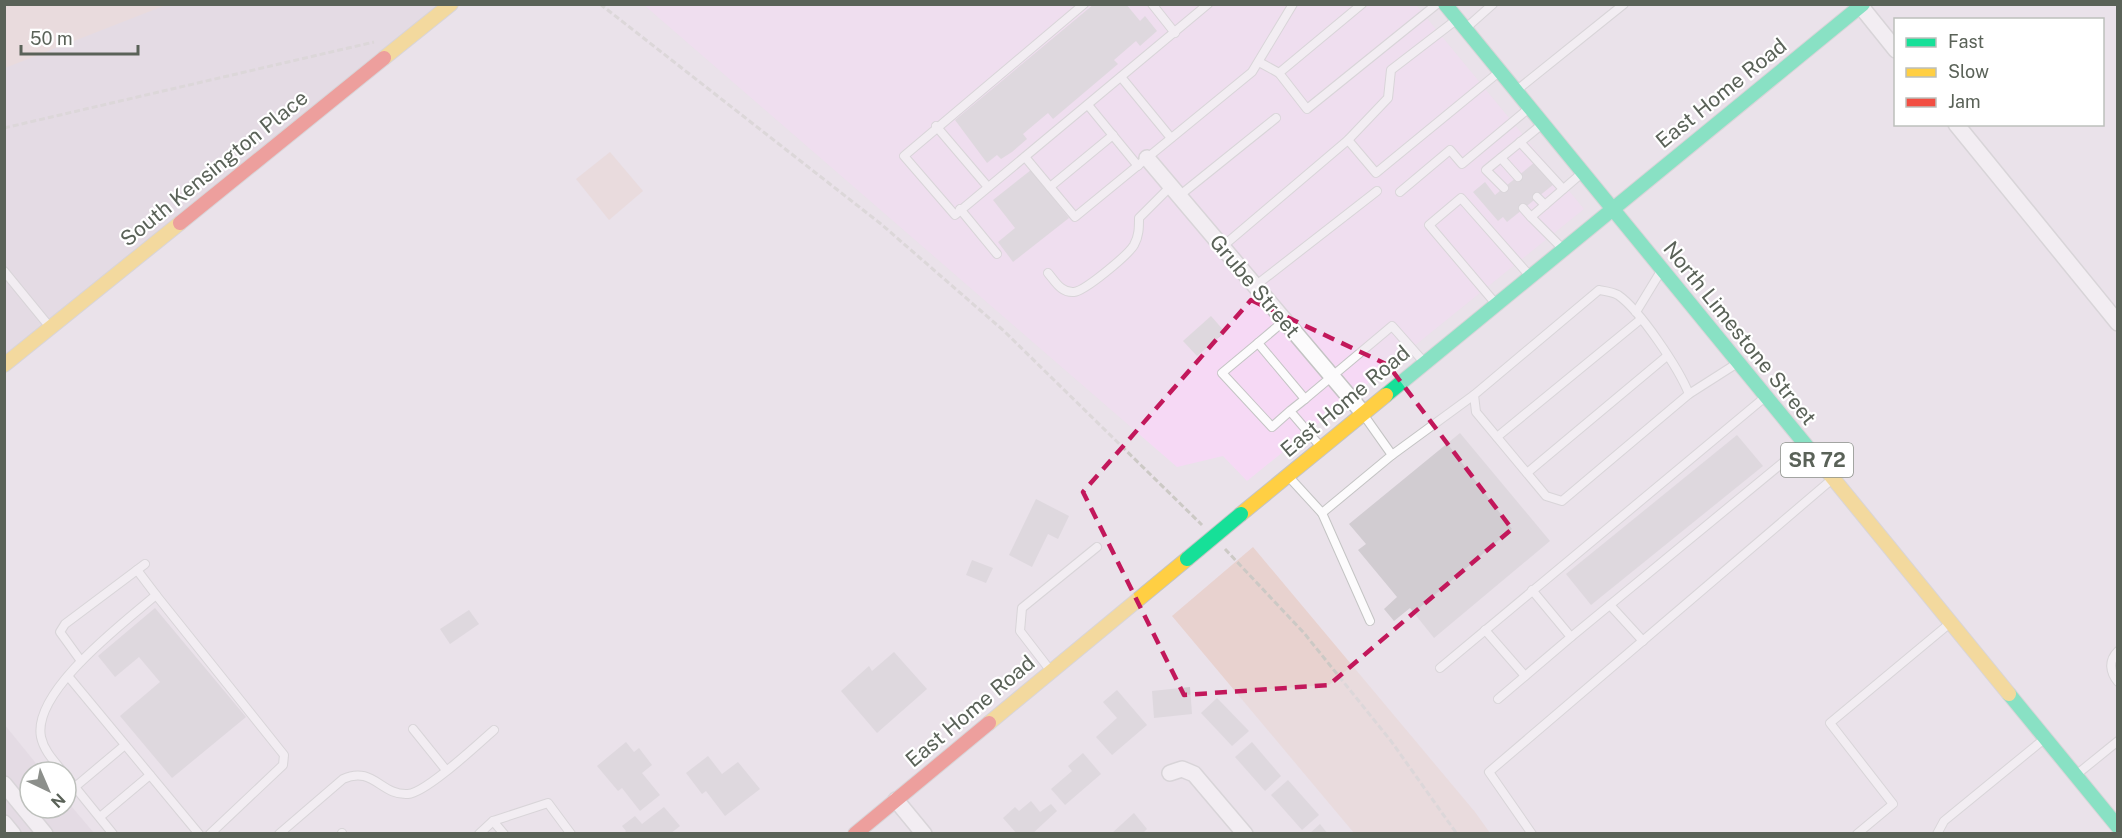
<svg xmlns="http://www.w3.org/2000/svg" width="2122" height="838" viewBox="0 0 2122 838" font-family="'Public Sans',sans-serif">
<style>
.commercial{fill:#f6d9f5}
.education{fill:#ded3de}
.green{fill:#e8d2cf}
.building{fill:#d1ccd1}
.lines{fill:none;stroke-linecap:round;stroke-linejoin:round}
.lane-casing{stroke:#c4c4c4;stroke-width:10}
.street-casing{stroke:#c4c4c4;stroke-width:18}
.fast-casing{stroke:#c4c4c3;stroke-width:16}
.slow-casing{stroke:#c4c4c3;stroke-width:16}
.jam-casing{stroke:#c4c4c3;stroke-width:16}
.path{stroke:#ccc9c5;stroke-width:3;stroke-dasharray:6 3;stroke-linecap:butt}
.lane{stroke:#fcfbfc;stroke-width:8}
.street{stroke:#fcfbfc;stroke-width:15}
.fast{stroke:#16e098;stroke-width:14}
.slow{stroke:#ffcf43;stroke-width:14}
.jam{stroke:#f24e42;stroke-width:14}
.fast-bridge-casing{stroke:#c4c4c3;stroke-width:16;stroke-linecap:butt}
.fast-bridge{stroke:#16e098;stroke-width:14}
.marked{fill:none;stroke:#c2185b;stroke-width:4.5;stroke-dasharray:12 8;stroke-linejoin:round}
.labels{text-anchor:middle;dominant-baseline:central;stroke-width:4.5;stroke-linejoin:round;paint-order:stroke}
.shield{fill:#fff;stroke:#8c918a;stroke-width:1.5}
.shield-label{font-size:20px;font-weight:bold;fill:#5a6258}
.street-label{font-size:21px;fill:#5a6258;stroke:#fff}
</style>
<rect width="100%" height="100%" fill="#eae2ea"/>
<polygon class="commercial" points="644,5 1416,5 1584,209 1247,481 1223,456 1177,467"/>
<g class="education">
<polygon points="5,5 451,5 5,365"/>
<polygon points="4,724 43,772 30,772 30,808 66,808 66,800 94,833 5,833"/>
</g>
<g class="green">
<polygon points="5,4 166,4 166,5 5,68"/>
<polygon points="610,152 643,191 609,220 576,179"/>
<polygon points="1253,547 1475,812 1490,833 1354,833 1172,616"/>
</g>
<g class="building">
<polygon points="1094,4 1126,4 1140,21 1145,16 1157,31 1140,46 1136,41 1114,60 1118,64 1053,119 1048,113 1023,134 1027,139 1012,152 1001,159 997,155 987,163 955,120"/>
<polygon points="1535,162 1554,184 1507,222 1503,217 1498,221 1473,192 1485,182 1495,195"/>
<polygon points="1031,170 1069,218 1013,262 998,242 1015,228 993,200"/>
<polygon points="1211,316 1225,332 1197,356 1183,341"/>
<polygon points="1460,433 1550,541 1434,638 1410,608 1394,621 1384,609 1397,597 1358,550 1366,544 1349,524"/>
<polygon points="1737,435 1763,466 1591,605 1566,574"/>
<polygon points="1036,499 1069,516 1058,539 1048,534 1032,567 1009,555"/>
<polygon points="972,560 993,568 986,583 966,575"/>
<polygon points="155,608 246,717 172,778 120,716 160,682 139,657 115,677 98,656"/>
<polygon points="469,610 479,624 450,644 440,629"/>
<polygon points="894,652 927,689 877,733 841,691 869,666 872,671"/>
<polygon points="1190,687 1192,714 1154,718 1152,691"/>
<polygon points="1117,690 1147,725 1112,755 1096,737 1117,718 1103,702"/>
<polygon points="1217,698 1249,731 1232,746 1201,713"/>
<polygon points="626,742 634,752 639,748 652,765 642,773 660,795 640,811 622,788 618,791 597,766"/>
<polygon points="1252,742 1281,776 1265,791 1235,757"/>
<polygon points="1083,753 1101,774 1065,805 1051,789 1072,771 1068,766"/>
<polygon points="708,756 722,774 738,762 760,789 725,816 706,791 702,794 686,773"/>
<polygon points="1288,780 1319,815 1302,830 1271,795"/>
<polygon points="1031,801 1040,812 1051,804 1057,811 1032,834 1017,834 1003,818 1015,807 1019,811"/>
<polygon points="664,807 680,826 670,834 623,834 626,831 622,826 635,816 642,824"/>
<polygon points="1134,813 1147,829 1142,834 1111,834"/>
<polygon points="1320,824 1328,834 1309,834"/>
</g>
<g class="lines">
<defs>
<g id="lane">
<polyline points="1084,4 904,156 955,215 1208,4"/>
<polyline points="1152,4 1175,33"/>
<polyline points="1362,4 1279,73 1307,109 1437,4"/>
<polyline points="1466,28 1493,4"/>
<polyline points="1259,62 1279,73"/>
<polyline points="1121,77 1171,138"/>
<polyline points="1517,90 1624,4"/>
<polyline points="1088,105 1138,166"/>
<polyline points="936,126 988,187"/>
<polyline points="1348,140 1376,173 1499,72"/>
<polyline points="1520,142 1563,189"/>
<polyline points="1025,157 1075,217 1252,72 1293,4"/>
<polyline points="1501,158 1518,177"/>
<polyline points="1050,187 1113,135"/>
<polyline points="1504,188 1486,170 1540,126"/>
<polyline points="1400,192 1450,150 1462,164 1528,109"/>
<polyline points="1179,196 1276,118"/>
<polyline points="1537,197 1545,205"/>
<polyline points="1523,208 1531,217"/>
<polyline points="960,209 997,254"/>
<polyline points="1222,247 1348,140 1388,98 1391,70 1456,20"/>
<polyline points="1562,248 1531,217 1582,173"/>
<polyline points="4,271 49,326"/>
<path d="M1048,273C1055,281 1061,293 1074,292C1085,291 1128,255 1134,245C1139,236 1139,228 1139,218L1171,186"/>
<polyline points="1255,286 1377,191"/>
<path d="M1599,290C1605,291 1613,292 1618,295C1640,310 1679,369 1689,394L1562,501L1546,496L1476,412L1474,395Z"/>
<polyline points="1496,304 1429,225 1461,198 1529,275"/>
<polyline points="1636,312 1661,271"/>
<polyline points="1258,343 1284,321"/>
<polyline points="1689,394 1736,364"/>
<polyline points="1305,399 1392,326 1423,361"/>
<polyline points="1290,411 1305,399 1258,343 1222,373 1272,427 1290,411 1320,446"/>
<polyline points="1363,414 1392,455 1474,395"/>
<polyline points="1497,437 1641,319"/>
<polyline points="1527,473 1667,356"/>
<polyline points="1289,477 1322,513 1392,455"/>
<polyline points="1322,513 1370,621"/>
<polyline points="137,570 156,595"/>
<polyline points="1532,590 1571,637 1803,446"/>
<polyline points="1610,605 1643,641"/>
<polyline points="1485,630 1525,676"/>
<path d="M2118,651C2108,661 2110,672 2118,682"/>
<polyline points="81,661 60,632 65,624 145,564"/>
<polyline points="1440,668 1764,398"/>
<polyline points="1050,670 1020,631 1022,608 1097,547"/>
<polyline points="68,676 199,834"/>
<polyline points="1498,699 1571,637"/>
<polyline points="413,729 446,770"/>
<path d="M63,772C54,761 44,751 41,737C32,691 125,622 156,595L284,755L283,765L210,834"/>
<polyline points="2076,775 2118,741"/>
<polyline points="66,776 113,834"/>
<polyline points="75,787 125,745"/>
<polyline points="100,817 150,775"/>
<polyline points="493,821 504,834"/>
<path d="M279,834L343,779C373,765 381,796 408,794C426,793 478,744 494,730"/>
<polyline points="342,834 342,833"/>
<polyline points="479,834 493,821 548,803 571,834"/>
<polyline points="1532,834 1489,772 1830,481"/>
<polyline points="1857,834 1893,804 1830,723 1949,624"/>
<polyline points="1937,834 1944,821 2043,740"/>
</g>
<g id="street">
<polyline points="1859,4 1896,50"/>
<polyline points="1956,124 2118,323"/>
<polyline points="1147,158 1363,413"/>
<polyline points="1170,773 1182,769 1194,774 1245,834"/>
<polyline points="4,784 45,834"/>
<polyline points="896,800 924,834"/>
<polyline points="4,823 13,834"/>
</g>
<g id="fast">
<polyline points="1445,4 1823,466"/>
<polyline points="1386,395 1863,4"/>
<polyline points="2009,694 2118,827"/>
</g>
<g id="slow">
<polyline points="384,58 451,4"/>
<polyline points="4,365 180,223"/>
<polyline points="1823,466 2009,694"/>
<polyline points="1241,514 1386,395"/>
<polyline points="989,723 1187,559"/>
</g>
<g id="jam">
<polyline points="180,223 384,58"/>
<polyline points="855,834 989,723"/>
</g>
</defs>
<use href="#lane" class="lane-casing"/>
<use href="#street" class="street-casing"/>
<use href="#fast" class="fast-casing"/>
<use href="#slow" class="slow-casing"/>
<use href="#jam" class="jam-casing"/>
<g class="path">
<polyline points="600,4 881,224 1004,331 1202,525"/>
<polyline points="4,128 374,42"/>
<polyline points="1225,549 1304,633 1391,741 1457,834"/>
</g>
<use href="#lane" class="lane"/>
<use href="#street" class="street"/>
<use href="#fast" class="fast"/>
<use href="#slow" class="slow"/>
<use href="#jam" class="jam"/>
<defs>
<polyline id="fast-bridge" points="1187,559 1241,514"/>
</defs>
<use href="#fast-bridge" class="fast-bridge-casing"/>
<use href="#fast-bridge" class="fast-bridge"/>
</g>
<path d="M0 0H2122V838H0ZM1251,300L1388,365L1512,529L1329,685L1184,695L1083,492Z" fill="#eae2ea" fill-opacity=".55" fill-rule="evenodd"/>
<path class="marked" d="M1251,300L1388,365L1512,529L1329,685L1184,695L1083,492Z"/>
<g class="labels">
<rect class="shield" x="1781" y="443" width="72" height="34" rx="4.5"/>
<g class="shield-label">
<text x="1817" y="460">SR 72</text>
</g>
<g class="street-label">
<text transform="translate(1721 93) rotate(-39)">East Home Road</text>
<text transform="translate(214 168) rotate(-39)">South Kensington Place</text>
<text transform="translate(1255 286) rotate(50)">Grube Street</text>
<text transform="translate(1740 333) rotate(51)">North Limestone Street</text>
<text transform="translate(1345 401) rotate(-40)">East Home Road</text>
<text transform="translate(970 711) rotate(-40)">East Home Road</text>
</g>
</g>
<rect width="2122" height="838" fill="none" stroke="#5a6258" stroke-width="12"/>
<rect x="1894" y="18" width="210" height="108" fill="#ffffff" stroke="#bdc0bc" stroke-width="1.5"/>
<rect x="1906" y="38" width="30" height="9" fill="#16e098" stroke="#bdc0bc" stroke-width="1.5"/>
<text x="1948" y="48" font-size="18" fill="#5a6258">Fast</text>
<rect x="1906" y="68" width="30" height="9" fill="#ffcf43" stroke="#bdc0bc" stroke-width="1.5"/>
<text x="1948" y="78" font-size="18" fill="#5a6258">Slow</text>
<rect x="1906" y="98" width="30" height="9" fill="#f24e42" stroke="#bdc0bc" stroke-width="1.5"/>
<text x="1948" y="108" font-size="18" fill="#5a6258">Jam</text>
<g transform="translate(48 790) rotate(136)"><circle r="28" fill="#ffffff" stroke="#bdc0bc" stroke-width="1.5"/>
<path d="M0-4.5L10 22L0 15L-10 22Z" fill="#8c8f8b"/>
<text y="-9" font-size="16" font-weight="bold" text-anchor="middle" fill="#5a6258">N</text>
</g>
<path d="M21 45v9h117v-9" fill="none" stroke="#5a6258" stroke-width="3"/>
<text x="30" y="45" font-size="18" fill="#5a6258" stroke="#ffffff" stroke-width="4.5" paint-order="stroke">50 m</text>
</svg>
